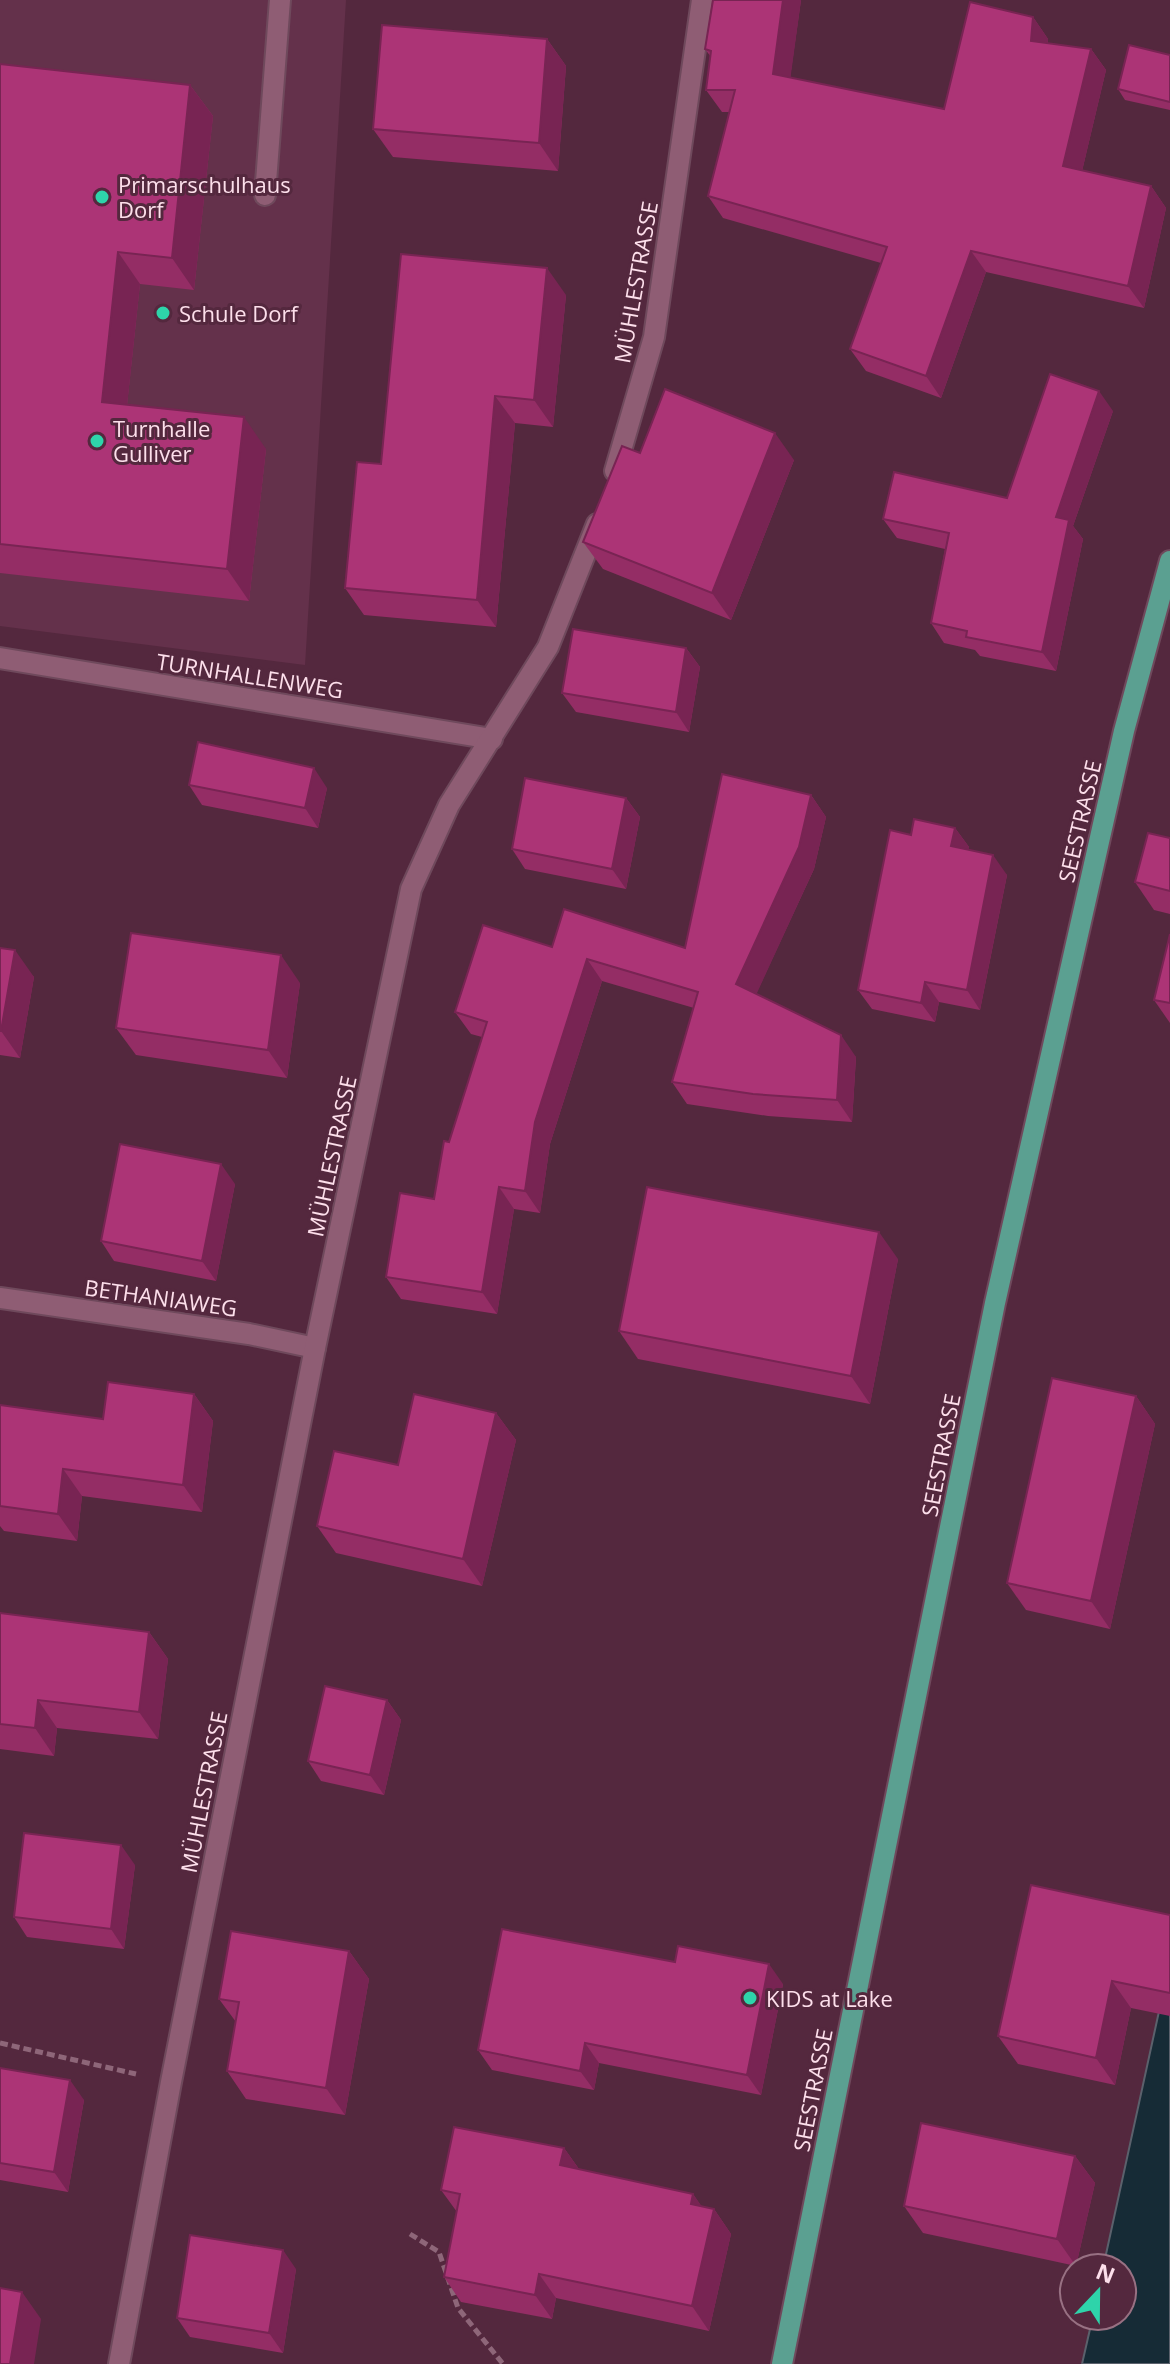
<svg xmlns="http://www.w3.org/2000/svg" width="1170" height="2364" viewBox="0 0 1170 2364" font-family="'Open Sans',sans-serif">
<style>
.built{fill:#64314b}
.water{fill:#162b36;stroke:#5b616c;stroke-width:2}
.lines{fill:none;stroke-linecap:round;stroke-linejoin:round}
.service-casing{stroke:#6f495c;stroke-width:24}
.minor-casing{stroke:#6f495c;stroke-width:24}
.primary-casing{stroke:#6f495c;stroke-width:24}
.path{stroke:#8e6679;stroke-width:5;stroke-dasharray:8 4;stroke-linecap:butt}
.service{stroke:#8f5d74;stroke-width:20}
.minor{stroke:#8f5d74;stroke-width:20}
.primary{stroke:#5ba091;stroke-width:20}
.wall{fill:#942d65}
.shaded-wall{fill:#782453}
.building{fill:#ac3476;stroke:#782453;stroke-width:2}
.poi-dot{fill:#2ed4aa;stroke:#54283e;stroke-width:3}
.labels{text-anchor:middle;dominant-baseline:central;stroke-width:6;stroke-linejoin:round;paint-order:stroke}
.poi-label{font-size:22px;fill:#fddfeb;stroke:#54283e;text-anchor:start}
.street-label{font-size:22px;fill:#fddfeb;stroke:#54283e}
</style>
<rect width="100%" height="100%" fill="#54283e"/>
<polygon class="built" points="0,0 346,0 305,665 0,626"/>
<polygon class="water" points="1170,1961 1170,2364 1082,2364 1093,2316 1122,2316 1122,2268 1103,2268"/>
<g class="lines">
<defs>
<polyline id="service" points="265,195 280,0"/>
<g id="minor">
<polyline points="615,471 654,337 702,0"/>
<polyline points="0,658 492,739"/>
<polyline points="0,1298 249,1334 315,1348"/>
<polyline points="119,2364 171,2082 315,1348 411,889 449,805 548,647 597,524"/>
</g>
<polyline id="primary" points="782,2364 995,1303 1124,731 1170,561"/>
</defs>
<use href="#service" class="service-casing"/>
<use href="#minor" class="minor-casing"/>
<use href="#primary" class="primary-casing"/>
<g class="path">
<polyline points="0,2043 136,2074"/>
<polyline points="410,2234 439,2252 458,2308 503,2364"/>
</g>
<use href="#service" class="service"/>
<use href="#minor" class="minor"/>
<use href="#primary" class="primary"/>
</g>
<g class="wall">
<polygon points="713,0 801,0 790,78 944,109 1033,17 1048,39 1048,43 1091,49 1106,70 1082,171 1151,186 1166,208 1144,308 986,272 941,398 866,371 850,349 881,263 723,218 708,196 730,112 722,112 706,90 711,57 705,49"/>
<polygon points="547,39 566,66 558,171 393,157 373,129"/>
<polygon points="1170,55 1170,110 1125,100 1118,89"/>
<polygon points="0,64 190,85 213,116 194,290 140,284 127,405 266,449 249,601 0,573"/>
<polygon points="566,295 553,427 515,423 496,627 364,615 345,588 381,464"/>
<polygon points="1113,411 1073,526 1083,539 1056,671 980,656 975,650 944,643 931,623 945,549 897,538 883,519 1007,498"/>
<polygon points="640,453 794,460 731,620 603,569 583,542"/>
<polygon points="686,648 700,667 689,732 576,712 562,693"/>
<polygon points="189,785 327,788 318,828 202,805"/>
<polygon points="811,795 826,817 814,869 756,994 856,1057 852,1122 768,1116 687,1104 672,1082 694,1008 602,981 550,1144 540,1213 514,1209 497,1314 401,1299 386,1277 434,1199 449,1142 482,1037 471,1034 455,1012 552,947 685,948"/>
<polygon points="626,798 640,817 626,889 525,869 512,849"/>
<polygon points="955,828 969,847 968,850 1007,875 980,1010 939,1002 935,1022 872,1009 858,990 911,835"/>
<polygon points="1170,838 1170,914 1154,910 1135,882"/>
<polygon points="1170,934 1170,1023 1154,1000"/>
<polygon points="0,948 34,977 20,1058 0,1055"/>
<polygon points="300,983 287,1078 136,1055 116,1028"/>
<polygon points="235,1184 216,1281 114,1261 101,1241"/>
<polygon points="898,1259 870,1404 638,1359 619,1331"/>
<polygon points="194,1394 213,1421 202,1512 82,1496 77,1541 4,1531 0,1526 0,1405 103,1419"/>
<polygon points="1136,1396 1155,1424 1110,1629 1026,1610 1007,1583"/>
<polygon points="496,1413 516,1440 482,1586 336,1553 317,1526 398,1465"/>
<polygon points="0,1613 149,1632 168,1659 158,1739 57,1728 54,1756 0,1749"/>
<polygon points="387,1700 401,1720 384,1795 321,1781 308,1761"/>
<polygon points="135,1865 124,1949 27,1937 14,1917"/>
<polygon points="1170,1915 1170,2016 1131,2008 1115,2085 1018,2064 998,2036"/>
<polygon points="349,1951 369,1979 345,2115 246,2099 227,2071 236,2022 219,1999"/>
<polygon points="783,1984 761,2095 599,2063 594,2090 492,2070 478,2050"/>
<polygon points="0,2068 84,2100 68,2192 0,2180"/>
<polygon points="564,2148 579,2169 693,2194 701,2206 714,2209 731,2234 709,2331 556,2298 552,2319 461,2302 444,2277 457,2212 441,2190"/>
<polygon points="1075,2156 1095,2183 1076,2266 923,2233 904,2206"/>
<polygon points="296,2269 283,2353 190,2337 177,2318"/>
</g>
<g class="shaded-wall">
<polygon points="783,0 801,0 788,96 773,74"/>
<polygon points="1033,17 1048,39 1047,63 1031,41"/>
<polygon points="547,39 566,66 558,171 539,143"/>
<polygon points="1091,49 1106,70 1078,188 1063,166"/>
<polygon points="190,85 213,116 194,290 172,258"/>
<polygon points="1151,186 1166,208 1144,308 1128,286"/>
<polygon points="971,251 986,272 941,398 926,376"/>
<polygon points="118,252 140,284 124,434 102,402"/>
<polygon points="547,268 566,295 553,427 534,400"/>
<polygon points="1099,391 1113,411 1073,526 1083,539 1056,671 1042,652 1056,517"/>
<polygon points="495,396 515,423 496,627 477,600"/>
<polygon points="244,417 266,449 249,601 227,569"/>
<polygon points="775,433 794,460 731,620 712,593"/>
<polygon points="686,648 700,667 689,732 676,712"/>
<polygon points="314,768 327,788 318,828 305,808"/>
<polygon points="811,795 826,817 814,869 751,1006 736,984"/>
<polygon points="626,798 640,817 626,889 612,869"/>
<polygon points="955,828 969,847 965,865 951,846"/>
<polygon points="993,855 1007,875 980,1010 967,990"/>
<polygon points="15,950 34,977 20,1058 1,1031"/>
<polygon points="281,955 300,983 287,1078 268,1050"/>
<polygon points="587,959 602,981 550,1144 540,1213 525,1191 535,1122"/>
<polygon points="925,982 939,1002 935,1022 921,1003"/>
<polygon points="841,1035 856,1057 852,1122 837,1100"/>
<polygon points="221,1164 235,1184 216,1281 202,1261"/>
<polygon points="499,1187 514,1209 497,1314 482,1292"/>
<polygon points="879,1232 898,1259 870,1404 851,1376"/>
<polygon points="194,1394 213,1421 202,1512 183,1485"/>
<polygon points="1136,1396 1155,1424 1110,1629 1091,1601"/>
<polygon points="496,1413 516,1440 482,1586 463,1559"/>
<polygon points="63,1469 82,1496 77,1541 58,1514"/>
<polygon points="149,1632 168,1659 158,1739 139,1712"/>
<polygon points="38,1700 57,1728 54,1756 35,1728"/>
<polygon points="387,1700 401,1720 384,1795 370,1775"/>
<polygon points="121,1845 135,1865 124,1949 111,1929"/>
<polygon points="349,1951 369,1979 345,2115 326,2088"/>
<polygon points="769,1964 783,1984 761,2095 747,2075"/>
<polygon points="1112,1981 1131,2008 1115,2085 1096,2058"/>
<polygon points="585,2043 599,2063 594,2090 580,2071"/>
<polygon points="70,2080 84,2100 68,2192 54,2172"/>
<polygon points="564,2148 581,2172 560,2165"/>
<polygon points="1075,2156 1095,2183 1076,2266 1057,2239"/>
<polygon points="693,2194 710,2218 691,2204"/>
<polygon points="714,2209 731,2234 709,2331 692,2306"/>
<polygon points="283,2250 296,2269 283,2353 269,2333"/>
<polygon points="539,2274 556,2298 552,2319 535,2295"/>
<polygon points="22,2292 41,2319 34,2364 10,2364"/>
</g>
<g class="building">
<polygon points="713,0 783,0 773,74 944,109 970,2 1033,17 1031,41 1091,49 1063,166 1151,186 1128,286 971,251 926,376 850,349 887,247 708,196 735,90 706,90 711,51 705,49"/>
<polygon points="382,25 547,39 539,143 373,129"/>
<polygon points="1129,45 1170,55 1170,102 1118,89"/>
<polygon points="0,64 190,85 172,258 118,252 102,402 244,417 227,569 0,544"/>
<polygon points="401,254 547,268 534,400 495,396 477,600 345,588 357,462 381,464"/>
<polygon points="1050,374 1099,391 1056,517 1069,520 1042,652 966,637 967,631 931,623 949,533 883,519 894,472 1007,498"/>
<polygon points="665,389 775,433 712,593 583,542 622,446 640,453"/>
<polygon points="573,629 686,648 676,712 562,693"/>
<polygon points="198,742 314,768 305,808 189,785"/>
<polygon points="722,774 811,795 799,847 736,984 841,1035 837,1100 753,1094 672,1082 698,992 587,959 535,1122 525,1191 499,1187 482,1292 386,1277 400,1193 434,1199 444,1141 449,1142 487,1022 455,1012 483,925 552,947 564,909 685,948"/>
<polygon points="525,778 626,798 612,869 512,849"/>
<polygon points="914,819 955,828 951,846 993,855 967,990 925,982 921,1003 858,990 890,830 911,835"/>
<polygon points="1148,833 1170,838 1170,891 1135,882"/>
<polygon points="131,933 281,955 268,1050 116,1028"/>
<polygon points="1170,934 1170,1003 1154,1000"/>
<polygon points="0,948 15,950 1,1031 0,1031"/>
<polygon points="120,1144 221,1164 202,1261 101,1241"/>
<polygon points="647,1187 879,1232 851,1376 619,1331"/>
<polygon points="1052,1378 1136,1396 1091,1601 1007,1583"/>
<polygon points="108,1382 194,1394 183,1485 63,1469 58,1514 0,1506 0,1405 103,1419"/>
<polygon points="414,1394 496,1413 463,1559 317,1526 334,1451 398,1465"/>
<polygon points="0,1613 149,1632 139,1712 38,1700 35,1728 0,1724"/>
<polygon points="325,1686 387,1700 370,1775 308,1761"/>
<polygon points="24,1833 121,1845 111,1929 14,1917"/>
<polygon points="1031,1885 1170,1915 1170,1993 1112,1981 1096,2058 998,2036"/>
<polygon points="502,1929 675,1962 678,1946 769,1964 747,2075 585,2043 580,2071 478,2050"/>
<polygon points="231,1931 349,1951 326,2088 227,2071 239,2002 219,1999"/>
<polygon points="0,2068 70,2080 54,2172 0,2163"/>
<polygon points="921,2123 1075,2156 1057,2239 904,2206"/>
<polygon points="454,2127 564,2148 560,2165 693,2194 691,2204 714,2209 692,2306 539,2274 535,2295 444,2277 460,2194 441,2190"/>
<polygon points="190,2235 283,2250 269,2333 177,2318"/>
<polygon points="0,2288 22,2292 10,2364 0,2364"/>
</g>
<g class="poi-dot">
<circle cx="102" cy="197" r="8"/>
<circle cx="163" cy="313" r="8"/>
<circle cx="97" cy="441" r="8"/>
<circle cx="750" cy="1998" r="8"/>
</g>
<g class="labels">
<g class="poi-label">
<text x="118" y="184">Primarschulhaus<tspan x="118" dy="25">Dorf</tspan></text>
<text x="179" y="313">Schule Dorf</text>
<text x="113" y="428">Turnhalle<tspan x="113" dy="25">Gulliver</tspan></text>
<text x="766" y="1998">KIDS at Lake</text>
</g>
<g class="street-label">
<text transform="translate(635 282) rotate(-80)">MÜHLESTRASSE</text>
<text transform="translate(250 675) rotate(9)">TURNHALLENWEG</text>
<text transform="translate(1079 821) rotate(-77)">SEESTRASSE</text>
<text transform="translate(331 1156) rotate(-78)">MÜHLESTRASSE</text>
<text transform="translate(161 1297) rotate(8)">BETHANIAWEG</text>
<text transform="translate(940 1455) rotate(-79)">SEESTRASSE</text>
<text transform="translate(203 1792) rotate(-79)">MÜHLESTRASSE</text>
<text transform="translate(812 2090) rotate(-79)">SEESTRASSE</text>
</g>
</g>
<g transform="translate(1098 2292) rotate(22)"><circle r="38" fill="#54283e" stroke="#987183" stroke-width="2"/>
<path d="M0-6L14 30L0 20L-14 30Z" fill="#2ed4aa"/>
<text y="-12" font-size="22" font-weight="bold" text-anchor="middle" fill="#fddfeb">N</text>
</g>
</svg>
